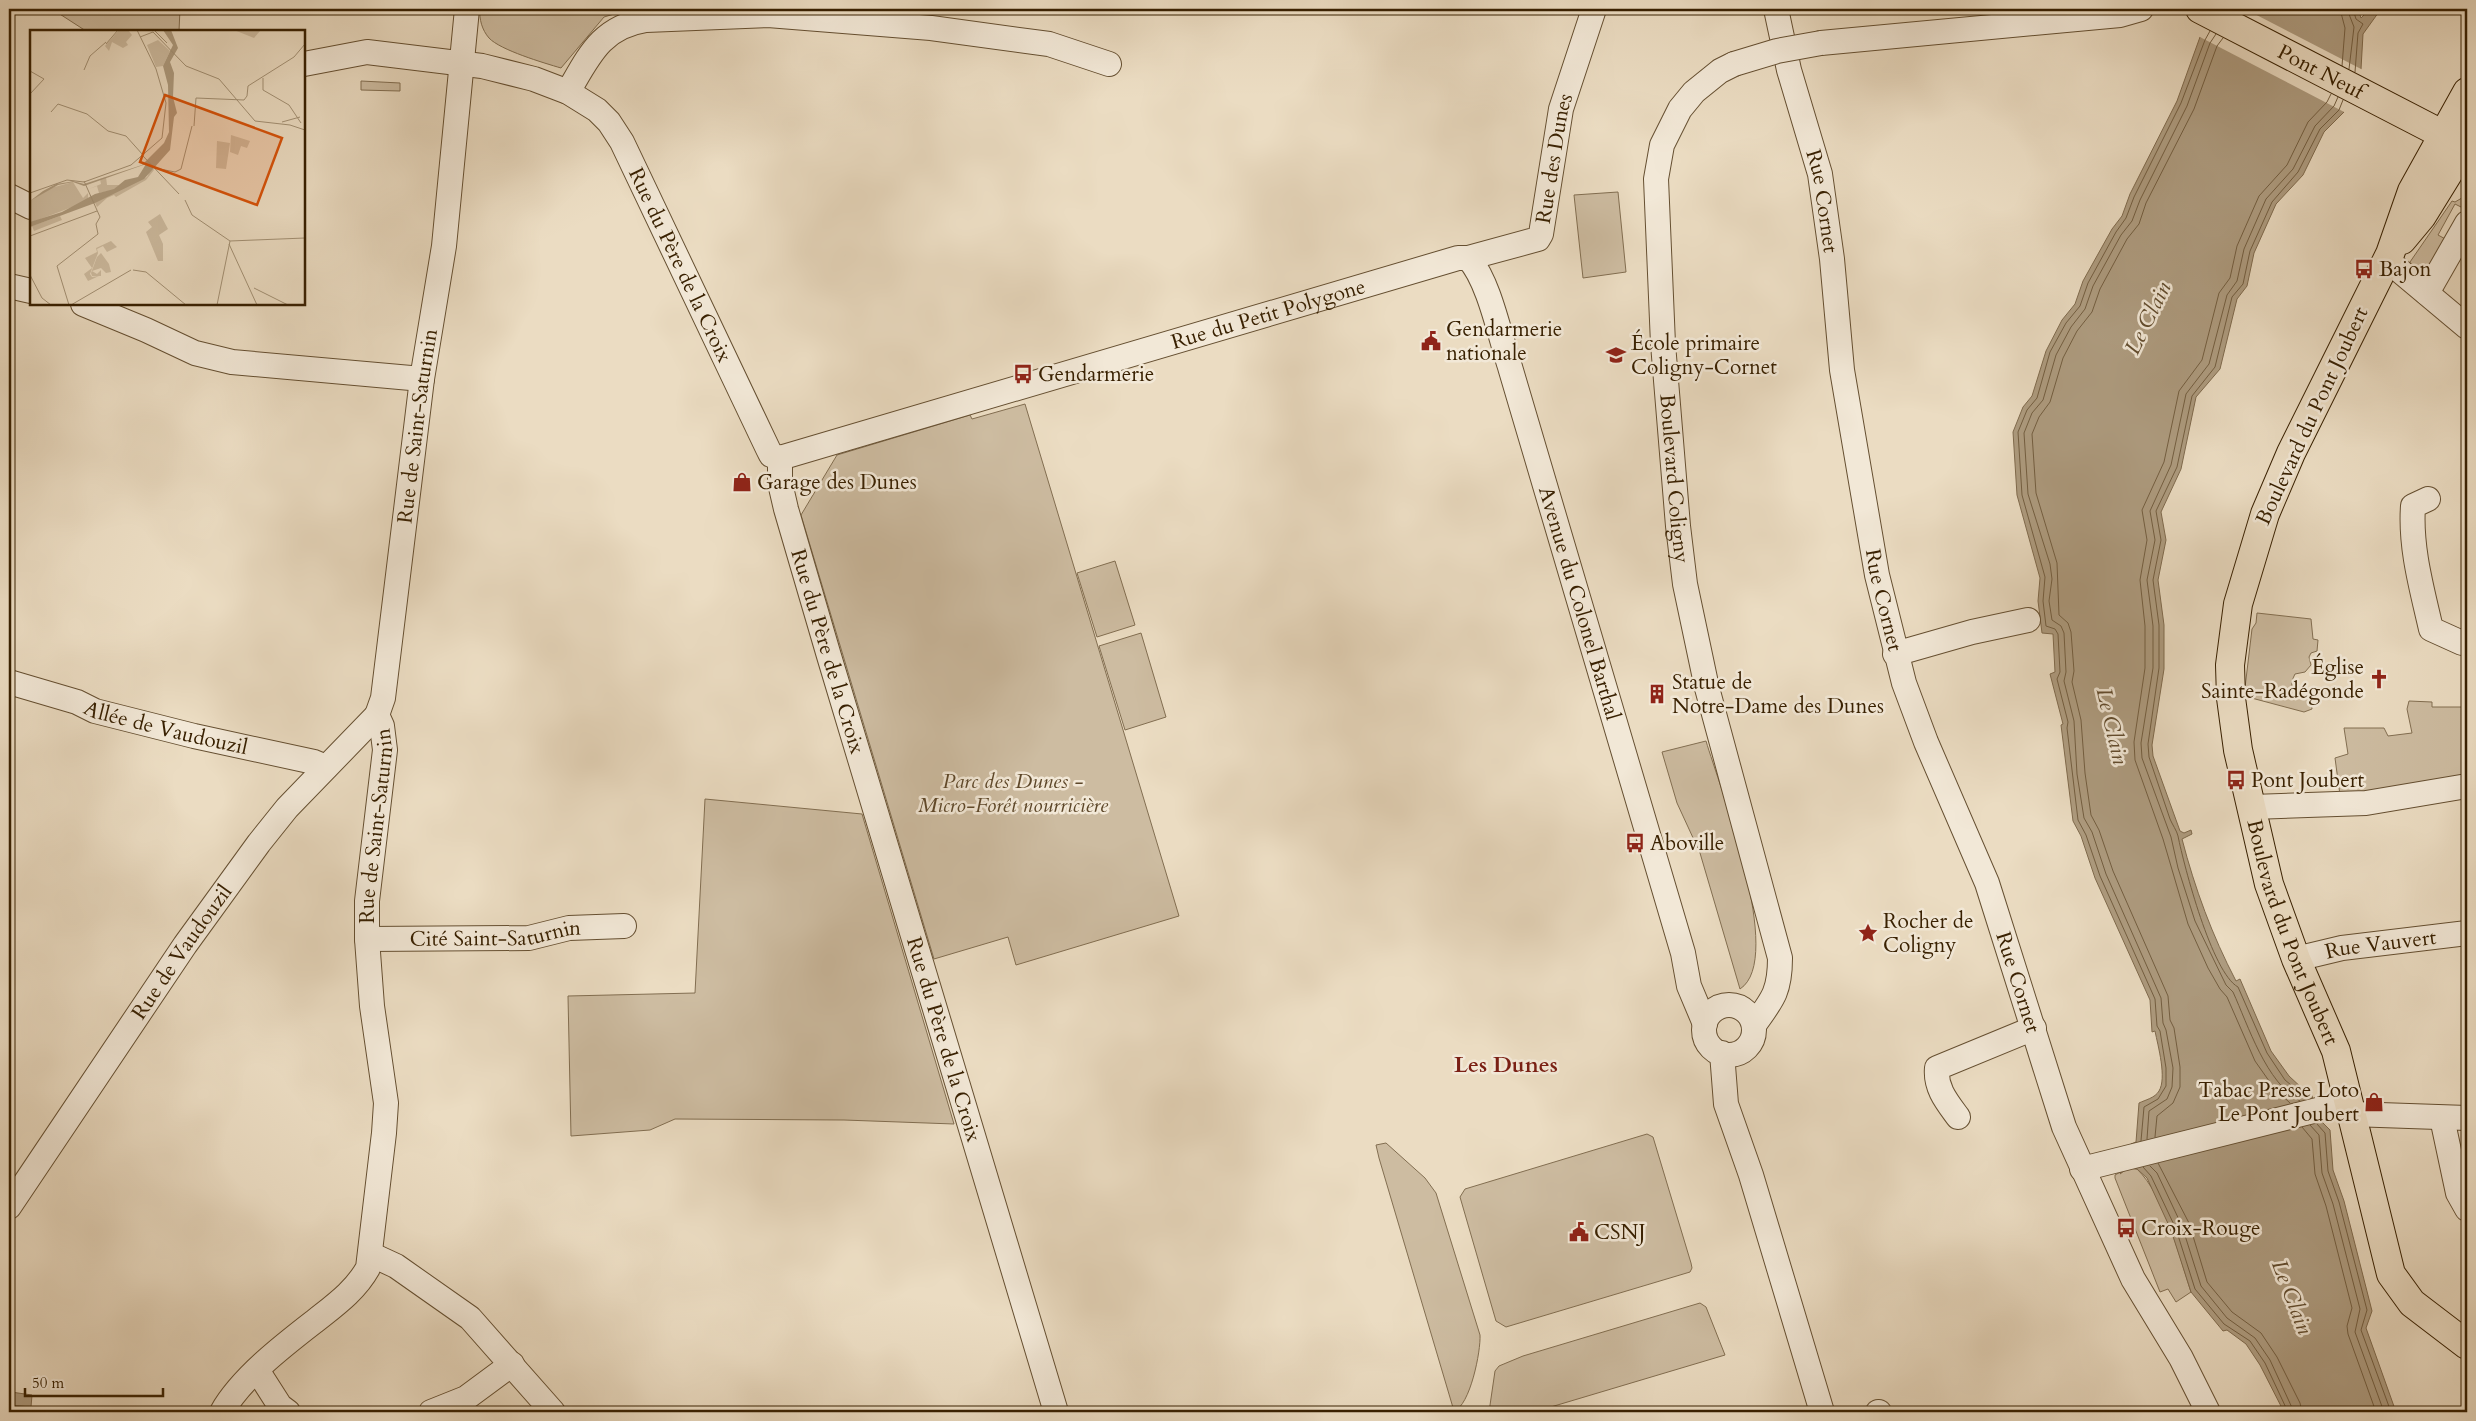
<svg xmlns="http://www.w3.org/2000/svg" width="2476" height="1421" viewBox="0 0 2476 1421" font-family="Cardo,serif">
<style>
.green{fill:#cdbca1;stroke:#826e51}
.water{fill:#ae9c80;stroke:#7f6a4d}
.pier{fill:#ebdcc2}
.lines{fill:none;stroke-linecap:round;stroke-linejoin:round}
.shore{stroke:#735e40;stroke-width:1}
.minor-casing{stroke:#654f31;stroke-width:26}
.major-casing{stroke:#382001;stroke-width:30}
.minor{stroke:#f2e8d7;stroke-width:24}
.major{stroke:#ebdcc2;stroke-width:28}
.minor-bridge-casing{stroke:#654f31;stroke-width:26;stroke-linecap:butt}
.minor-bridge{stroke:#f2e8d7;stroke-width:24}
.labels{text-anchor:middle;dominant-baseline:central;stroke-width:5;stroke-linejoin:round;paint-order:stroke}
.street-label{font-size:21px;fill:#382001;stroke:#f2e8d7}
.poi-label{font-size:21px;fill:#382001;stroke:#f2e8d7;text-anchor:start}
.park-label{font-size:21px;font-style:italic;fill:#5d4729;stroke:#f2e8d7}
.water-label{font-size:22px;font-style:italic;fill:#614b2d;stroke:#f2e8d7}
.neighbourhood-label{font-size:22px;font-weight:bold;fill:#7a1f14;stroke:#f2e8d7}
.inset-road{fill:none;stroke:#a39175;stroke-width:1}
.view{fill:#d6530b;fill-opacity:0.15;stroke:#d6530b;stroke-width:2.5}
.inset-edge{fill:none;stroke:#382001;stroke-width:2.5}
</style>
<rect width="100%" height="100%" fill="#ebdcc2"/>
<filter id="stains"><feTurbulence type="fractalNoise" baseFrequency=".004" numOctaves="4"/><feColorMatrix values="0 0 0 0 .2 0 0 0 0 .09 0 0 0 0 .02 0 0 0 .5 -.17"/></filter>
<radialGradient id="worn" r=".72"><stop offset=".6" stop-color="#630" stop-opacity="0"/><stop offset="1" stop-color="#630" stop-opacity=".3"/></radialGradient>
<g class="green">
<polygon points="52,9 180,9 179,31 86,31"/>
<path d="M480,9H631L604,17L561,68C544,63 500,50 489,38C482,30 479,19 480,9Z"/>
<polygon points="361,81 400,83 400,91 361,90"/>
<polygon points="1618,192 1626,272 1583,278 1574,195"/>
<polygon points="2467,195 2467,210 2455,204 2438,235 2451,242 2424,279 2410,268 2410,262 2452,201 2455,202"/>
<polygon points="1025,404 1179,916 1016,965 1008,937 934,959 801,515 837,455 970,415 972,419"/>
<polygon points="1115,561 1135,625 1097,637 1077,573"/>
<path d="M2257,613L2311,619L2313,639L2318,640L2317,651L2311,653L2309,657L2311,665L2305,672L2295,674C2286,692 2298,688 2306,695C2308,696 2309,699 2311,700L2312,709L2304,712L2244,696L2252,629L2256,623Z"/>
<polygon points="1141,633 1166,717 1125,730 1099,646"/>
<polygon points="2409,701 2432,702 2432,707 2467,707 2467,777 2340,795 2335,758 2348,754 2344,728 2384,728 2388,736 2412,733 2407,709"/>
<path d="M1706,741C1719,785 1786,959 1740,989L1700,853L1677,803L1662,752Z"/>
<polygon points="705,799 862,814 954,1124 844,1120 675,1119 650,1130 571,1136 568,996 695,993"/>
<polygon points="1647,1134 1653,1137 1691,1263 1692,1268 1690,1272 1506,1327 1496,1321 1460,1197 1465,1189"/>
<path d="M1386,1143L1425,1178L1436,1193L1480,1335C1481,1351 1470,1406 1454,1411L1379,1158L1376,1145Z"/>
<path d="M2128,1168L2137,1169C2164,1195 2179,1255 2191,1292L2176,1302L2168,1289L2160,1292L2115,1178V1175Z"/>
<polygon points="1700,1303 1706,1307 1725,1355 1534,1412 1489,1412 1495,1371 1499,1366 1523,1356"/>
</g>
<g class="water">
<path d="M2219,9H2358L2361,18L2370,9H2381L2363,34L2361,69L2344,112L2324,132L2303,175L2276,204L2254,253L2247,286L2237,299L2220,369L2196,397L2181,469L2161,512L2166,540L2158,580L2164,625V669L2152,745L2153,756L2180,831L2184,833L2191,830L2192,834L2182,839C2195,889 2212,935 2236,981L2240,979L2271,1051L2289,1076L2304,1090L2310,1088L2318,1118L2330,1130L2333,1170L2344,1201L2372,1311L2366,1328L2396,1412H2284L2260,1365L2246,1344L2227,1330L2223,1331L2191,1292L2171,1230L2147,1178L2137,1169L2128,1168L2120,1174L2133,1155L2131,1144L2136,1142L2139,1103C2145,1100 2155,1098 2159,1091C2167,1078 2158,1046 2155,1031L2152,1032L2150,1000L2095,878L2081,836L2073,821L2061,725L2063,724L2050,674L2055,672L2053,634L2042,633L2038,601L2040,578L2017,495L2013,432L2023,407L2032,396L2046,351L2062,320L2075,304L2083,281L2112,229L2122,216L2130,194L2177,101L2200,37Z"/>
<polygon points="11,1392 32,1395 31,1407 9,1405"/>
</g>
<polygon class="pier" points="2216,9 2245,9 2363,70 2346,113 2198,36"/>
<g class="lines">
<g class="shore">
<polyline points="2340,9 2345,28 2342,66"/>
<polyline points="2347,9 2354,27 2349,69"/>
<polyline points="2353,9 2356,19 2363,24 2358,33 2355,72"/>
<path d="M2308,1099L2285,1080L2267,1053L2238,987C2212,973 2184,866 2178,836C2177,831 2172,824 2170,819C2163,798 2156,778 2149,757L2148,744L2159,668V625L2153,580L2161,540L2156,511L2177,467L2192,396L2215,367L2232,297L2243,284L2250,251L2272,202L2298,172L2320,129L2339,110L2343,100"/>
<path d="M2300,1101C2266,1083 2248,1025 2233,992L2226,985L2195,921L2178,868L2171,837L2142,758L2141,743L2153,668V626L2147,580L2155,540L2150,511L2171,465L2186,394L2209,364L2227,295L2237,281L2244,249L2266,199L2293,169L2315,126L2334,106L2338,97"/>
<polyline points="2290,1103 2274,1088 2255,1061 2227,997 2220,989 2208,968 2188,924 2163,839 2135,760 2134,742 2145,668 2145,626 2140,580 2147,540 2142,510 2164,462 2179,391 2202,360 2219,293 2230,278 2237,246 2259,196 2287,165 2308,122 2327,102 2331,94"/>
<polyline points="2317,1124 2325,1133 2328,1171 2339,1202 2367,1310 2361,1330 2391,1412"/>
<polyline points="2310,1125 2319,1135 2322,1173 2333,1204 2360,1309 2355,1332 2384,1412"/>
<polyline points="2302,1127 2312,1139 2315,1174 2326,1206 2352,1308 2347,1326 2348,1334 2376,1412"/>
<polyline points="2155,1137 2157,1116 2173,1103 2180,1087 2180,1067 2174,1028 2170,1020 2168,996 2113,871 2099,830 2091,815 2085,773 2081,720 2072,682 2074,671 2071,632 2068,623 2059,615 2057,563 2036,493 2032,434 2039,417 2050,402 2063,358 2077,331 2092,312 2100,289 2127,239 2139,224 2146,203 2194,109 2217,46 2223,38"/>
<polyline points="2147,1139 2149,1111 2167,1099 2172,1087 2173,1068 2166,1030 2163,1023 2161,998 2106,874 2092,832 2084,818 2077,774 2074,721 2064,681 2066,672 2064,633 2061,626 2052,620 2049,601 2052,579 2050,564 2028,494 2024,433 2032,413 2043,400 2056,355 2071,327 2085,309 2093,286 2121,235 2132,221 2140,200 2187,106 2210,43 2216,34"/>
<polyline points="2141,1141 2144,1107 2158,1099 2166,1086 2166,1068 2160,1031 2157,1026 2155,999 2100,876 2086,835 2078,820 2067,728 2068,722 2057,679 2060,672 2058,634 2055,629 2046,626 2043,601 2045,577 2022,495 2018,432 2027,410 2037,398 2050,352 2066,323 2080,306 2088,283 2116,232 2126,218 2134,197 2181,103 2205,40 2210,31"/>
<polyline points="2158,1163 2189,1223 2207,1282 2232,1312 2261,1333 2277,1357 2300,1403 2302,1412"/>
<polyline points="2150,1166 2157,1173 2182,1226 2201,1286 2227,1318 2255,1338 2270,1360 2294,1412"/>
<polyline points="2143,1167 2151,1176 2176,1229 2195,1289 2224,1324 2250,1341 2265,1363 2288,1412"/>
</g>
<defs>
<g id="minor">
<path id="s1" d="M1776,9L1789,70L1820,174L1832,259L1842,370L1877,575L1904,683L1926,742L1987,883L2064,1127L2133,1279L2181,1358L2208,1412"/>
<polyline points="1821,43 2120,15 2141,9"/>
<path id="s2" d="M304,64L367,52L482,66L534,79L568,92L597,110L609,122L622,142L768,449L771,455L780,458"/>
<path id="s3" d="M1734,64L1720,71L1694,92L1680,109L1662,145L1656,179L1663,344L1678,526L1685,584L1707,688L1780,958C1780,991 1773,999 1754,1025"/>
<path d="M568,92C589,56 601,27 646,20L768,15L931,28L1049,44L1109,64"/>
<polyline points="9,196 31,207"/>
<path id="s4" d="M1468,258C1489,280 1500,337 1510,367L1683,953L1689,986L1705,1024"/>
<polyline points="2387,260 2467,327"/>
<polyline points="9,286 31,291"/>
<polyline points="2427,293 2467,223"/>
<polyline points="83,304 146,330 195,353 232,362 422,379"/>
<path id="s5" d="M780,458L1458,258H1468L1538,239L1541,234L1561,109L1594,9"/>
<path id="s6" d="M780,458V483L786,509L829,656L1056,1412"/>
<path d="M2428,499L2413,506C2410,548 2422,589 2431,629L2462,643H2467"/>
<polyline points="1895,654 1972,632 2028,620"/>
<path id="s7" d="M9,682L77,702L95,711L194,736L314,762L326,767"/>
<polyline points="2252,807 2366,803 2467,786"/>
<path id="s8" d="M367,939L529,938L569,928L624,926"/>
<path id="s9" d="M2296,959L2342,948L2467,933"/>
<circle cx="1729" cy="1030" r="25"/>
<polyline points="1722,1053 1726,1104 1751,1175 1822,1412"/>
<polyline points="2351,1114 2467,1118"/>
<path d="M1958,1117C1947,1102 1935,1088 1937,1068L2034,1028"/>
<polyline points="2442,1118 2458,1193 2467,1209"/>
<polyline points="2082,1169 2349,1102"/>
<path id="s10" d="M9,1207L185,945L259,843L287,808L377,715"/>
<polyline points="370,1254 396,1266 470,1318 553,1412"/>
<polyline points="257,1370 280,1406 288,1412"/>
<path id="s11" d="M222,1412C241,1378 284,1345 315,1321C335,1305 355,1291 368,1268L384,1133L386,1103L372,1006L367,939V901L385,750L382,726L377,715L383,698L422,379L444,246L467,9"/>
<polyline points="431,1412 466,1398 512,1364"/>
<polyline points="1878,1412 1879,1412"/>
</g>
<g id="major">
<path id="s12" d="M2200,9L2465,146"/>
<path id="s13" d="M2467,92L2412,191L2390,254L2291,453L2265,514L2238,604L2230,665L2231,698L2238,750L2269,884L2296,959L2336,1051L2391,1274L2412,1303L2467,1345"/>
<polyline points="2402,240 2422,216 2467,143"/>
</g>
</defs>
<use href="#minor" class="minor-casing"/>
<use href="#major" class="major-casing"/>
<use href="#minor" class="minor"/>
<use href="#major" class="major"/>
<defs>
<polyline id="minor-bridge" points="1734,64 1777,51 1821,43"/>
</defs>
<use href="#minor-bridge" class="minor-bridge-casing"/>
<use href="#minor-bridge" class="minor-bridge"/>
</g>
<defs>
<symbol id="bus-bare" viewBox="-9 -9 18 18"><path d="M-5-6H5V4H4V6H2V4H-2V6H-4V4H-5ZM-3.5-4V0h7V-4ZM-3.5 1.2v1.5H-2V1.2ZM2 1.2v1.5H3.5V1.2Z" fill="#8f2418" stroke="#f2e8d7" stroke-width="2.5" paint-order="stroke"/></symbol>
<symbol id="civic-bare" viewBox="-9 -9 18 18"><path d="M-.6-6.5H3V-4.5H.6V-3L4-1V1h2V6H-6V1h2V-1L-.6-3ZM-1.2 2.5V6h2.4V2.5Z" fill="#8f2418" stroke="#f2e8d7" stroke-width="2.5" paint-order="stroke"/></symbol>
<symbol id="school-bare" viewBox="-9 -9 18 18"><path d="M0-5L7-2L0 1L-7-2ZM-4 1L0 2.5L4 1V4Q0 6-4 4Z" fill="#8f2418" stroke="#f2e8d7" stroke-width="2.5" paint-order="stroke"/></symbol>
<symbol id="shop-bare" viewBox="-9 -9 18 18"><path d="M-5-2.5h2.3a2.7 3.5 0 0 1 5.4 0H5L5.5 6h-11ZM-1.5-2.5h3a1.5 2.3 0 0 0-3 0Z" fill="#8f2418" stroke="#f2e8d7" stroke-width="2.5" paint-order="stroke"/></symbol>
<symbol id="church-bare" viewBox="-9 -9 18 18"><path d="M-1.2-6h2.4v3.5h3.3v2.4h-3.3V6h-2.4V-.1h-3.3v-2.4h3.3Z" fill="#8f2418" stroke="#f2e8d7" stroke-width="2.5" paint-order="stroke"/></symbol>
<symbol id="building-bare" viewBox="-9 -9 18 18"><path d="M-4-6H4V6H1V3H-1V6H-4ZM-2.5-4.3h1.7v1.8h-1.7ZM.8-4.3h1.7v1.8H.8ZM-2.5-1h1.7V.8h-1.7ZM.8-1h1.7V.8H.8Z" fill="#8f2418" stroke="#f2e8d7" stroke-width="2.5" paint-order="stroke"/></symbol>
<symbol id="sight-bare" viewBox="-9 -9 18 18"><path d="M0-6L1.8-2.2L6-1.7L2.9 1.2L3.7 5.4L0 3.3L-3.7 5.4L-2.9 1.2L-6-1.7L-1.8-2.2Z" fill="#8f2418" stroke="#f2e8d7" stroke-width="2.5" paint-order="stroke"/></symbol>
</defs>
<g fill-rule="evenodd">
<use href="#bus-bare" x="2350" y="255" width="28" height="28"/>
<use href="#civic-bare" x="1417" y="327" width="28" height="28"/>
<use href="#school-bare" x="1602" y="341" width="28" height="28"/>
<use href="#bus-bare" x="1009" y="360" width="28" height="28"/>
<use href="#shop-bare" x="728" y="468" width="28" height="28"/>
<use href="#church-bare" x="2365" y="665" width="28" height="28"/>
<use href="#building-bare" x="1643" y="680" width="28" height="28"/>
<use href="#bus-bare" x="2222" y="766" width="28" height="28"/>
<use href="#bus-bare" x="1621" y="829" width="28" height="28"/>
<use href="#sight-bare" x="1854" y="919" width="28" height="28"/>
<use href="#shop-bare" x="2360" y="1088" width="28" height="28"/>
<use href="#bus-bare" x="2112" y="1214" width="28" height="28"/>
<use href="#civic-bare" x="1565" y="1218" width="28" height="28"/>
</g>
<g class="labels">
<g class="street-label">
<text stroke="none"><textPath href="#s12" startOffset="136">Pont Neuf</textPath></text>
<text stroke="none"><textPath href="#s5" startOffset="872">Rue des Dunes</textPath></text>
<text stroke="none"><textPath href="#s1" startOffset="198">Rue Cornet</textPath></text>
<text stroke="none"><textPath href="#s2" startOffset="481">Rue du Père de la Croix</textPath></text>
<text stroke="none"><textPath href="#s5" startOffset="509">Rue du Petit Polygone</textPath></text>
<text transform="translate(2312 416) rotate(-65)">Boulevard du Pont Joubert</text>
<text stroke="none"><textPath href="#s11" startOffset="1056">Rue de Saint-Saturnin</textPath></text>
<text stroke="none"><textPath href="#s3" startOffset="446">Boulevard Coligny</textPath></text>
<text stroke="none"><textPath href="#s1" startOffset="602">Rue Cornet</textPath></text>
<text stroke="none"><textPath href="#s4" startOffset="364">Avenue du Colonel Barthal</textPath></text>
<text stroke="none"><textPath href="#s6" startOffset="200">Rue du Père de la Croix</textPath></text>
<text stroke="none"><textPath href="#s7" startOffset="164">Allée de Vaudouzil</textPath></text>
<text stroke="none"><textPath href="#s11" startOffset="651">Rue de Saint-Saturnin</textPath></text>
<text stroke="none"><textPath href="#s13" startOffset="900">Boulevard du Pont Joubert</textPath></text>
<text stroke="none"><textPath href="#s8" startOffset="129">Cité Saint-Saturnin</textPath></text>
<text stroke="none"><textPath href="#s9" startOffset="86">Rue Vauvert</textPath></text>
<text stroke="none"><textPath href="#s10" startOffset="308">Rue de Vaudouzil</textPath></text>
<text stroke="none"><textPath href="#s1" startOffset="1008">Rue Cornet</textPath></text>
<text stroke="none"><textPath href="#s6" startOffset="605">Rue du Père de la Croix</textPath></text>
</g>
<g class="poi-label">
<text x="2379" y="269">Bajon</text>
<text x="1446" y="329">Gendarmerie<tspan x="1446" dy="24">nationale</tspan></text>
<text x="1631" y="343">École primaire<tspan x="1631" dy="24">Coligny-Cornet</tspan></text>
<text x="1038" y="374">Gendarmerie</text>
<text x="757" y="482">Garage des Dunes</text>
<text x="2364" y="667" text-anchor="end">Église<tspan x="2364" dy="24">Sainte-Radégonde</tspan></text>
<text x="1672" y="682">Statue de<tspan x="1672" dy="24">Notre-Dame des Dunes</tspan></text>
<text x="2251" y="780">Pont Joubert</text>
<text x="1650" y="843">Aboville</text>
<text x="1883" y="921">Rocher de<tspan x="1883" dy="24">Coligny</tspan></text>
<text x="2359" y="1090" text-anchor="end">Tabac Presse Loto<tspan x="2359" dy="24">Le Pont Joubert</tspan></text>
<text x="2141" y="1228">Croix-Rouge</text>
<text x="1594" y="1232">CSNJ</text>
</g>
<g class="park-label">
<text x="1013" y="781">Parc des Dunes -<tspan x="1013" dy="24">Micro-Forêt nourricière</tspan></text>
</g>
<g class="water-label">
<text transform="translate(2148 318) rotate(-64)">Le Clain</text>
<text transform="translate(2112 726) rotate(77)">Le Clain</text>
<text transform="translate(2292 1297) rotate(69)">Le Clain</text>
</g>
<g class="neighbourhood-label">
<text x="1506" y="1065">Les Dunes</text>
</g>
</g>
<g transform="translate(30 30)">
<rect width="275" height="275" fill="#ebdcc2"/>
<path d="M89,0H98L102,5L96,12L98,15L93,18L82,12L79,21L75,16ZM204,0H230V1L224,8ZM128,10L140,21L133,36L126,37L117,15ZM201,105L220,111L217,118L211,116L208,125L200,122ZM187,111L200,113L196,139L186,138ZM122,137L124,140L116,150L86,167L84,165L77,168L67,177L65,173L69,168L117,147ZM76,147L77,155H89L84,160L69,163L67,156L59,159L71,154L70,149ZM43,152L53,168L58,163V171L0,193V171L21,158ZM130,184L138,199L129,205L133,214V231H128L116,202L122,197L118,192ZM30,186L32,190L4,201L2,196ZM81,211L87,217L77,222L73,216L67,219L68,223L60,244L62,247L69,246L58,251L54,244L62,238L55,228L67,222L66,218ZM71,223L79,234L81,242L76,243L71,238L62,241L67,244L71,240V246H62L61,243L67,227Z" fill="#cdbca1"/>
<path d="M133,0H141L148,18L140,32L144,43L143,67L147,83L144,87L140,120L114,149L65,173L0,197V192L32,182L65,164L84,159L95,150L108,147L116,134L54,156L43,152L28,155L0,171L13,161L26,154L39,152L43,151L54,154L112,135L134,113L139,102L138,55L133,36L126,37L133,36L143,15Z" fill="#ae9c80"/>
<path class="inset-road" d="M124,0L137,13M110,7L123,2L156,36L189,49L225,91L260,95L275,100M76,14L88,0M54,40L60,26L76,12M0,41L14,49L0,64M233,48V60L259,75L271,93M21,82L28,74L57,84L78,101L96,106L113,125M252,92L270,87M164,96L166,68L214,70L217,66L218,56L264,27L275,14M113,126L149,164M125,138L145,142L151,139L162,96M0,163L37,150L54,152L101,135L132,108L136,73L126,39L107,0M155,170L162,185L200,211L275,208M0,206L67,181M199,214L227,275M103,240L116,242L156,275M0,245L12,268L21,275M224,258L258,275M39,275L27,236L68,204L66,194L70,187L54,151M41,275L101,240M187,275L200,211"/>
<path class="view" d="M135,65L252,108L227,175L110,132Z"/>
<rect width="275" height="275" class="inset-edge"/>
</g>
<rect width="2476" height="1421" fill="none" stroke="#ebdcc2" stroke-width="30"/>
<rect x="10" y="10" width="2456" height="1401" fill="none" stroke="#382001" stroke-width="2.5"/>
<rect x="15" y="15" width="2446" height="1391" fill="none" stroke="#382001"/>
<path d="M25 1388v8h138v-8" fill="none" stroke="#382001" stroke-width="2.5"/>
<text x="32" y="1388" font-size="15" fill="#382001" stroke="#f2e8d7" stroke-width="4" paint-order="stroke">50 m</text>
<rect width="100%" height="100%" filter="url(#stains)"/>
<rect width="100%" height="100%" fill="url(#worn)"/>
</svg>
